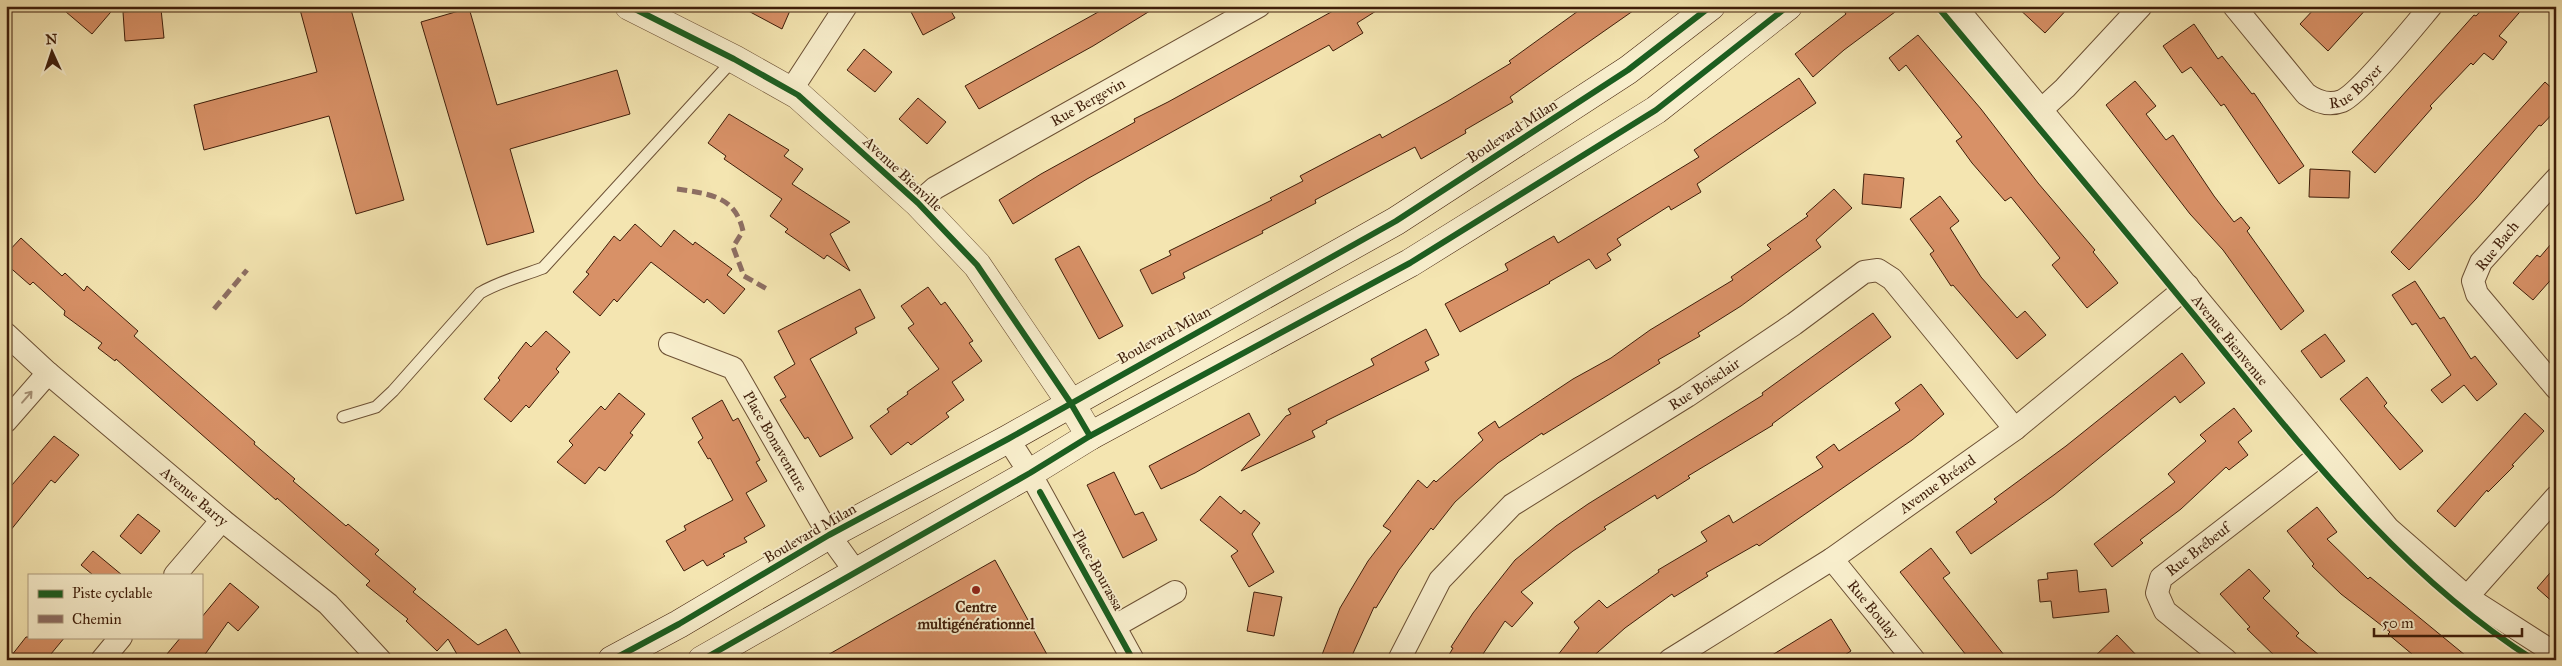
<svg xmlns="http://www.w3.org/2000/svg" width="2562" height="666" viewBox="0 0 2562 666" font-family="'IM FELL Great Primer',serif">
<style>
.building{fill:#d89167;stroke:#3f1e0a}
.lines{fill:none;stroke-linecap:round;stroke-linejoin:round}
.service-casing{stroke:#6c5034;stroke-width:13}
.minor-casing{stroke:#6c5034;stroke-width:24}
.tertiary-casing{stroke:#6c5034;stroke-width:29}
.secondary-casing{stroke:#3f1e0a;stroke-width:29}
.service{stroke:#f8eecc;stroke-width:11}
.minor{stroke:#f8eecc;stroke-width:22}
.tertiary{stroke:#f8eecc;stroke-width:28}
.secondary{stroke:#f8eecc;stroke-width:28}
.quiet{stroke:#8d6e63;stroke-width:5;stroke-dasharray:10 5;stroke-linecap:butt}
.cycleway-casing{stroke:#f8eecc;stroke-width:9}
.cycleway{stroke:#1b5e20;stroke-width:6}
.oneway{stroke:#a59075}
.poi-dot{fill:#8f2418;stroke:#f8eecc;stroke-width:2}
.labels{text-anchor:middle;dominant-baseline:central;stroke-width:4;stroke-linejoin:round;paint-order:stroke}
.street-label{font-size:15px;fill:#3f1e0a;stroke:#f8eecc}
.poi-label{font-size:15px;font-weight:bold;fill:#3f1e0a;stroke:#f8eecc}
</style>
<rect width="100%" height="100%" fill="#f4e5b1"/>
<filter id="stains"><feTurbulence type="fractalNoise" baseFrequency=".004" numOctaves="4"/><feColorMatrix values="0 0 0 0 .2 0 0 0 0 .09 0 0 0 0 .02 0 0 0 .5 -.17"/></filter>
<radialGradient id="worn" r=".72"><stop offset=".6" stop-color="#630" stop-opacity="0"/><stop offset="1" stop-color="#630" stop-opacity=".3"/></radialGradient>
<g class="building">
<polygon points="59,6 116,6 92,34"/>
<polygon points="299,6 350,6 404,200 356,214 329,116 204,150 194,105 317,72"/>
<polygon points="739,6 792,6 782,29"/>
<polygon points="926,6 948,6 955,18 923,35 910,10"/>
<polygon points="1109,6 1158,6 1093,46 979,109 965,86"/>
<polygon points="1342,6 1384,6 1357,23 1363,33 1333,51 1329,45 1087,179 1013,224 999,200 1041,174 1135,122 1134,119 1168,102"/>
<polygon points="1585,6 1640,6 1510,97 1513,102 1465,130 1466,133 1421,159 1415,147 1315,200 1316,203 1262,231 1263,233 1183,273 1185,278 1152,294 1140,270 1171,255 1169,251 1272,200 1270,198 1303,181 1300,176 1380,134 1382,138 1448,101 1511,63 1509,61"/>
<polygon points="1840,6 1903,6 1844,50 1813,77 1795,54 1846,14"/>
<polygon points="2016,6 2070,6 2045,33"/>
<polygon points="2317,6 2369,6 2328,51 2300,24"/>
<polygon points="2485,6 2525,6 2499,36 2507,42 2493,60 2484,53 2473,65 2471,63 2430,106 2432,108 2375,173 2352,152 2474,15 2476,16"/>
<polygon points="469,8 497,105 617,70 630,114 510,149 534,232 487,245 421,22"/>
<polygon points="161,9 164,38 125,41 123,12"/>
<polygon points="2194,24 2218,59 2222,56 2252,94 2254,93 2304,166 2279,184 2224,104 2221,106 2191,67 2182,73 2163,46"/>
<polygon points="1918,35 1981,109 2038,183 2095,250 2093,252 2118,283 2087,308 2052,265 2060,258 2045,239 2011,197 2005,201 1972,163 1956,141 1962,137 1906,65 1899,71 1889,58"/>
<polygon points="864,49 892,72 875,92 847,70"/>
<polygon points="1799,78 1816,103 1697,184 1701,192 1671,210 1669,206 1617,239 1621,245 1607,254 1611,260 1596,269 1589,259 1549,282 1550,283 1460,332 1445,304 1508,270 1505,264 1554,236 1558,243 1699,157 1694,150"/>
<polygon points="2135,81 2156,106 2146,114 2166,140 2173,135 2214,196 2234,222 2241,217 2250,228 2247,231 2304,311 2281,330 2223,250 2190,214 2106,105"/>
<polygon points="2545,82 2556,92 2556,110 2541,126 2539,125 2476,199 2409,270 2391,252"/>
<polygon points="918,98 946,122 927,144 899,119"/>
<polygon points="729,114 789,150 784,156 803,169 792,184 850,222 830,234 850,271 827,255 824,259 785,232 788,229 770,216 782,199 724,159 726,156 708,143"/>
<polygon points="2310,169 2350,171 2349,198 2309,197"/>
<polygon points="1864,174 1904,178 1901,208 1862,204"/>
<polygon points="1834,189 1852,208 1816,240 1821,247 1741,306 1698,333 1700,336 1658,360 1660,363 1618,389 1543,435 1542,433 1498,463 1455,502 1433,530 1431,528 1399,570 1376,608 1374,607 1350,660 1320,660 1340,608 1368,561 1391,531 1383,526 1418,480 1427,488 1434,480 1436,482 1483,440 1478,433 1495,421 1499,428 1573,379 1611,358 1650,330 1733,280 1731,277 1771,249 1767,245 1808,216 1806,214"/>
<polygon points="1940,196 1959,221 1950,228 1981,277 2017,318 2025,311 2046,335 2017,359 1953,285 1951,286 1930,254 1934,251 1910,219"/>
<polygon points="635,224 661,247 674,230 693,245 695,242 732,269 727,275 745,289 724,314 707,299 704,303 651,262 617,302 614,299 600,316 573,292 589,274 586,272 614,236 620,241"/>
<polygon points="21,238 62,276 65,273 84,291 87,286 138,331 134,336 255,442 254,444 295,479 293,481 346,526 348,524 379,550 375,554 416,589 413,592 478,645 506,629 524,660 452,660 458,656 448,639 437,651 406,621 408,619 366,585 370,581 277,498 276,500 116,359 115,361 98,348 102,343 64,315 65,311 33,282 30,285 6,264 6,254"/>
<polygon points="2556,238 2556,274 2533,300 2513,283 2537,255 2540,257"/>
<polygon points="1079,246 1123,326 1099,339 1055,259"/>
<polygon points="2415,281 2440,319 2444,317 2471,359 2475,356 2497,384 2477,401 2464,385 2442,403 2431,390 2451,375 2416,323 2412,325 2392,295"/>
<polygon points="928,287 941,305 945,302 961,324 973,341 969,343 982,361 952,382 964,400 946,413 949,417 911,445 908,442 891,455 870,426 889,412 887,409 908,394 907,392 939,369 908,328 914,324 901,306"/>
<polygon points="860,289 875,318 855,328 857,333 810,359 853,438 820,457 808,437 805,439 780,400 786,397 774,377 795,364 778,331"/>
<polygon points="1873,313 1891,337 1772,424 1773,425 1688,476 1690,478 1657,499 1655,495 1604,527 1606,529 1573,551 1521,592 1533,603 1512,627 1505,621 1479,660 1446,660 1453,648 1451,647 1473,613 1515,560 1556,526 1588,504 1763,395 1762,393"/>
<polygon points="1426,329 1439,355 1425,362 1429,370 1326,421 1327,423 1312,431 1315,437 1241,471 1286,416 1291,414 1288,409 1374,365 1371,359"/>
<polygon points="546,331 570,352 556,369 559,372 542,392 529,408 526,405 511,422 484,399 500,380 498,378 526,342 531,347"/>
<polygon points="2325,334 2345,361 2321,378 2301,351"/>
<polygon points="2182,353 2205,383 2180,403 2175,396 2054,495 1971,554 1956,532 1997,502 1994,499 2066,446"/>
<polygon points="2367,377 2387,403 2384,406 2423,451 2400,470 2340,399"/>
<polygon points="1921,384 1944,414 1912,440 1759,546 1757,544 1706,573 1708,576 1674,597 1672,594 1625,628 1589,660 1554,660 1579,628 1574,622 1599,600 1607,608 1659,572 1658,570 1707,541 1701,532 1729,515 1733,523 1823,467 1816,457 1834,444 1839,451 1900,410 1895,403"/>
<polygon points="619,393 645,414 630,433 633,435 605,471 599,467 585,484 557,462 573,445 569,441 601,406 605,410"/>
<polygon points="722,400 733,421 738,418 760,460 756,462 767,481 746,493 765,526 744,538 747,542 723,554 725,556 707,566 703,560 684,571 666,541 686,530 684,526 733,500 710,458 708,459 698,442 703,438 692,418"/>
<polygon points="2234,408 2252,431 2238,442 2248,455 2229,470 2226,467 2181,509 2140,540 2143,543 2112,567 2094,544 2175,482 2168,474 2206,441 2200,435"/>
<polygon points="1249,413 1260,435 1195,473 1161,489 1149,466"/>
<polygon points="2525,413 2544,431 2512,465 2514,466 2488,492 2487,490 2455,527 2437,511"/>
<polygon points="54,436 79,455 55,483 51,480 6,536 6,492"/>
<polygon points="1114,472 1135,515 1143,512 1157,540 1123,558 1087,485"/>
<polygon points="1220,496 1241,514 1244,510 1260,523 1252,534 1274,572 1249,587 1231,556 1238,551 1200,520"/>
<polygon points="2317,507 2337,532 2327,539 2368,579 2370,577 2471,660 2419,660 2388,634 2390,632 2341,594 2312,566 2314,564 2287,531"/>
<polygon points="138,514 160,531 141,554 120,536"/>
<polygon points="1931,548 1950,573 1943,578 2008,660 1970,660 1900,572"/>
<polygon points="93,551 122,575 93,575 81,565"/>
<polygon points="995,560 1050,660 819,660 887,621"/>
<polygon points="2556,566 2556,605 2537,588"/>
<polygon points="2249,569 2270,591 2263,598 2299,633 2296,636 2325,660 2279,660 2247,629 2250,627 2220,594"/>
<polygon points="2077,570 2079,592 2106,589 2109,612 2053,618 2051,601 2040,602 2038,580 2048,579 2047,573"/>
<polygon points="230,583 259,607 238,631 228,622 201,660 162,660 181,637 201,637 201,618"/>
<polygon points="1254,592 1282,597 1274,636 1247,631"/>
<polygon points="1831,619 1851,651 1837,660 1764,660"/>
<polygon points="2117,635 2141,660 2091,660"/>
<polygon points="26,637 65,637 46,660 8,660"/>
</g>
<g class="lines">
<defs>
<path id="service" d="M343,417L376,407L393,391L480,293C500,281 522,276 543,268L734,59"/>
<g id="minor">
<polyline points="1955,6 2388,528 2467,597 2556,654"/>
<path id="s1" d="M2234,6L2306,94C2317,102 2329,106 2342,101C2360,93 2415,25 2431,6"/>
<polyline points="790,92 846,6"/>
<polyline points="2041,110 2065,88 2141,6"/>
<polyline points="2556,179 2481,262 2473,281 2477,294 2556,388"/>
<path id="s2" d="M918,203L935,188L1259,6"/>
<path id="s3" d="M6,334L48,373L222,520L328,604L380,660"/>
<path id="s4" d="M670,344L733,368L829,535L855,571"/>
<polyline points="6,421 48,373"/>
<polyline points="1008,439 1030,473 1133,660"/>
<path id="s5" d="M1832,559L1914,660"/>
<polyline points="175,575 222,520"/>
<polyline points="2467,597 2556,497"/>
<polyline points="1115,626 1175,592"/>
<polyline points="102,660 121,637"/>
<path id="s6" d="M1399,660L1440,580L1512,505L1687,396L1794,324L1864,272L1878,270L1892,279L2015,429"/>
<path id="s7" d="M1670,660L1832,559L2015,429L2188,286"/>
<path id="s8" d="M2226,660L2165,611L2157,593L2161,578L2324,452"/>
</g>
<polyline id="tertiary" points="629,6 734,59 798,95 918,203 977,265 1070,402 1090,436"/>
<g id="secondary">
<polyline points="612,660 679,624 829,535 1008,439 1396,221 1628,70 1711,6"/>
<polyline points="702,660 1030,473 1090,436 1410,263 1656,110 1788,6"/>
</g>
</defs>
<use href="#service" class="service-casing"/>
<use href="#minor" class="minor-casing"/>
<use href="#tertiary" class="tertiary-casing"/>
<use href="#secondary" class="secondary-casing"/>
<use href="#service" class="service"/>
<use href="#minor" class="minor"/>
<use href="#tertiary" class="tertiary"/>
<use href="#secondary" class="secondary"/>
<g class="quiet">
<path d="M677,189C708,194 735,195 743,231L733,247L744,276L767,289"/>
<polyline points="214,309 247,270"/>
</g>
<defs>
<g id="cycleway">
<polyline points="629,6 734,59 798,95 918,203 977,265 1070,402 1090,436"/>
<path d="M1937,6C2023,109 2109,211 2194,315C2297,440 2395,572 2534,660"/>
<polyline points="1040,492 1133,660"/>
<polyline points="612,660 679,624 829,535 1008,439 1396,221 1628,70 1711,6"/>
<polyline points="702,660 1030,473 1090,436 1410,263 1656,110 1788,6"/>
</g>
</defs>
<use href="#cycleway" class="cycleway-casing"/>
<use href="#cycleway" class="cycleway"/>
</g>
<defs><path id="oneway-shaft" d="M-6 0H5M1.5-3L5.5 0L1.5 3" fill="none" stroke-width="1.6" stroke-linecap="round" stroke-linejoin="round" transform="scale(1.25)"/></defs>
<use class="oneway" href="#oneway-shaft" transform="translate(27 397) rotate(-49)"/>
<circle class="poi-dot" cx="976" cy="590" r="5"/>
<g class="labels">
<g class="street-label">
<text stroke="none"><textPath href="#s1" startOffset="171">Rue Boyer</textPath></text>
<text stroke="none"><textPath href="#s2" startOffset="198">Rue Bergevin</textPath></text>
<text transform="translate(1512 131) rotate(-33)">Boulevard Milan</text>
<text transform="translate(903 174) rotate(43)">Avenue Bienville</text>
<text transform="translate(2497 246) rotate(-51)">Rue Bach</text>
<text transform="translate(1164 335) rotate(-29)">Boulevard Milan</text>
<text transform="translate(2230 340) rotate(51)">Avenue Bienvenue</text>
<text stroke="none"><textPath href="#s6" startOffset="421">Rue Boisclair</textPath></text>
<text stroke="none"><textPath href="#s4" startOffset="152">Place Bonaventure</textPath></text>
<text stroke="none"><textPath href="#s7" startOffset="320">Avenue Bréard</textPath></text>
<text stroke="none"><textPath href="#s3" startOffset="249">Avenue Barry</textPath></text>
<text transform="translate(810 533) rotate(-30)">Boulevard Milan</text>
<text stroke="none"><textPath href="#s8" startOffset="160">Rue Brébeuf</textPath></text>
<text transform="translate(1098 570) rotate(61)">Place Bourassa</text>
<text stroke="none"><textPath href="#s5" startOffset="65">Rue Boulay</textPath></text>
</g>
<g class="poi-label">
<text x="976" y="607">Centre<tspan x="976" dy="17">multigénérationnel</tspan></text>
</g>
</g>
<rect width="2562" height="666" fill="none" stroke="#f4e5b1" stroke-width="25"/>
<rect x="8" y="8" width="2547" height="651" fill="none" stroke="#3f1e0a" stroke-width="2.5"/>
<rect x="12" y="12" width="2537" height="641" fill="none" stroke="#3f1e0a"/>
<rect x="28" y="574" width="175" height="65" fill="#f8eecc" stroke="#ae9b7e"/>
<rect x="38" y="590" width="25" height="8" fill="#1b5e20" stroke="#ae9b7e"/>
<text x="72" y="598" font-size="15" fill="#3f1e0a">Piste cyclable</text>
<rect x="38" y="615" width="25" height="8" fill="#8d6e63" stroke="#ae9b7e"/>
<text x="72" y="624" font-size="15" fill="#3f1e0a">Chemin</text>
<g transform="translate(52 52) rotate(357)" stroke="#f8eecc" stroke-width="4" paint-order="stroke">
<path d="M0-4L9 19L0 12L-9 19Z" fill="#3f1e0a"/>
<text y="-8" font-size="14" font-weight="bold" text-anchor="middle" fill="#3f1e0a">N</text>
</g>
<path d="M2374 628v8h148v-8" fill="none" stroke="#3f1e0a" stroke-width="2.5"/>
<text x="2382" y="628" font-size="15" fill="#3f1e0a" stroke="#f8eecc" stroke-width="4" paint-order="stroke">50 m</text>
<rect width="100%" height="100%" filter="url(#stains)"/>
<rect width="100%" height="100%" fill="url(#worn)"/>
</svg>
